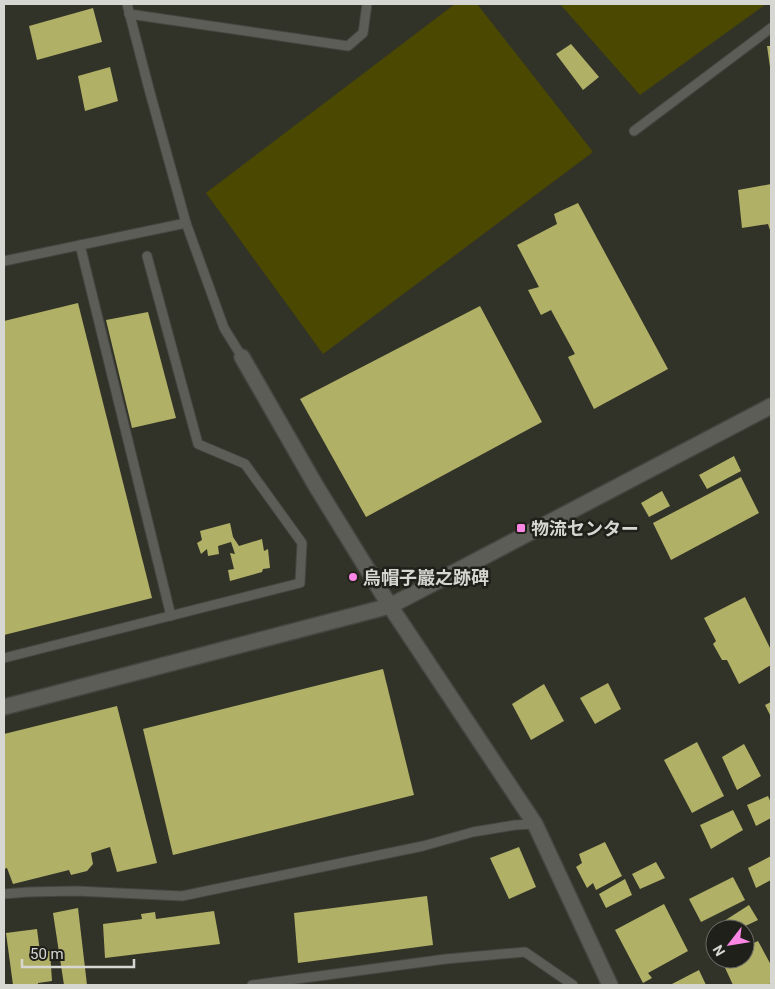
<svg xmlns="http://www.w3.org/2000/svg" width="775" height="989" viewBox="0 0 775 989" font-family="Roboto,'Noto Sans JP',sans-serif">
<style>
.built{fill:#323328;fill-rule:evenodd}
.green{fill:#4b4901}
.building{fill:#b1b067}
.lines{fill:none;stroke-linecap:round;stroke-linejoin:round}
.service-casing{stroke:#454541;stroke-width:11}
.tertiary-casing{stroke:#454541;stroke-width:18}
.service{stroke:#5d5d58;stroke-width:9}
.tertiary{stroke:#5d5d58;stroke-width:15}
.poi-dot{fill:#fc86e4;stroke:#20201b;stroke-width:2}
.labels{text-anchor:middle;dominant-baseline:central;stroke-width:5;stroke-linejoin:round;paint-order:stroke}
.poi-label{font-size:18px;font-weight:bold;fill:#d6d6d3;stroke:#20201b;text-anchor:start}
</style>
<rect width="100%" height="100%" fill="#292925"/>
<path class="built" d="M4,4H771V985H4ZM715,929H745V959H715Z"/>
<g class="green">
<polygon points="455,4 477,4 593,152 323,354 206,193"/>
<polygon points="560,4 766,4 640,95"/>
</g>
<g class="building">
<polygon points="93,8 102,42 37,60 29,26"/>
<polygon points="571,44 599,77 583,90 556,54"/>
<polygon points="767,46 771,46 771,67 770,67"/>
<polygon points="110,67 118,101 85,111 78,76"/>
<polygon points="771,184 771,233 768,224 742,228 738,190"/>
<polygon points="578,203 668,369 594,409 568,357 575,354 551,310 541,315 528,290 539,287 517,245 557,224 554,214"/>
<polygon points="78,303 152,598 4,635 4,321"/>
<polygon points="480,306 542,422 366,517 300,399"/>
<polygon points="148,312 176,418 132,428 106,320"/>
<polygon points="734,456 741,471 707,489 699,475"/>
<polygon points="741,477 759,513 671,560 653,523"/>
<polygon points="662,491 670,506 649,517 641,503"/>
<polygon points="230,523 233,537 239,546 262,539 264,551 268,549 270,568 263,569 262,572 230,581 228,570 234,569 230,553 235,554 231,542 218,546 219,554 208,556 207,549 201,554 197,543 202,540 200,531"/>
<polygon points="745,597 771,650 771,665 739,684 727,660 722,660 713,644 716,641 704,618"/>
<polygon points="383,669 414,795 173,855 143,729"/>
<polygon points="608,683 621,709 595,724 580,698"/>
<polygon points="544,684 564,721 531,740 512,704"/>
<polygon points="771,702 771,717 765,705"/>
<polygon points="117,706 157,863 117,872 110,847 91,853 93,864 87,871 71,875 69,870 13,884 7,868 4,869 4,734"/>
<polygon points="697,742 724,796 692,813 664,760"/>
<polygon points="744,744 761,776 737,790 722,757"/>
<polygon points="768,796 771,803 771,818 756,826 747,805"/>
<polygon points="733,810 743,830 711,849 700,825"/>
<polygon points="605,842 622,876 596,890 593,883 587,888 576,867 582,863 579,854"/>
<polygon points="519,847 536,887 509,899 490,858"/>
<polygon points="771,856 771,880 756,888 748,868"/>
<polygon points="656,862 665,878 640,889 632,874"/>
<polygon points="733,877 745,900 701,922 689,899"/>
<polygon points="625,879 632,895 606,908 599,894"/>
<polygon points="427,896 433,945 298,963 294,913"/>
<polygon points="664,904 688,951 648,973 652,978 643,983 615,930"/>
<polygon points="749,905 758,920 739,929 725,929 721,923"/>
<polygon points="78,908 87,985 64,985 53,913"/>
<polygon points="214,911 220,944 105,958 103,924 142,919 141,914 155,912 156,919"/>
<polygon points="37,929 40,952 50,951 52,981 38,983 38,985 13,985 6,933"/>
<polygon points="758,941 771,965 771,983 767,985 733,985 721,959 745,959 745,947"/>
<polygon points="699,970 706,985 670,985"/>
</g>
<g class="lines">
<defs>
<g id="service">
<polyline points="127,4 149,89 186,223 224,328 242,357"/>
<polyline points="129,14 348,46 363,33 367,4"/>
<polyline points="634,131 771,28"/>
<polyline points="80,245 171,616"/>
<polyline points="4,261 186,223"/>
<polyline points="4,658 300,583 302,543 245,464 198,444 147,256"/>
<polyline points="4,894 28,892 76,891 182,896 423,846 473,832 515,825 535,824"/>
<polyline points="252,985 446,959 525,952 573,985"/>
</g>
<g id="tertiary">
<polyline points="242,357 316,486 390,606 535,824 610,985"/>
<polyline points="4,707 390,606 771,406"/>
</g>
</defs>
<use href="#service" class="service-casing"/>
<use href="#tertiary" class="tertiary-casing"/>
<use href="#service" class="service"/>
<use href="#tertiary" class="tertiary"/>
</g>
<g class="poi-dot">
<rect x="516" y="523" width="10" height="10" rx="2.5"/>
<circle cx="353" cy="577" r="5"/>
</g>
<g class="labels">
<g class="poi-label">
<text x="531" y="528">物流センター</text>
<text x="363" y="577">烏帽子巖之跡碑</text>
</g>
</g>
<rect width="775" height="989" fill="none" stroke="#d6d6d3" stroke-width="10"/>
<g transform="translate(730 944) rotate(239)"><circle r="24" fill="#20201b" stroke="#696965"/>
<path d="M0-4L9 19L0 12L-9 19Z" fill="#fc86e4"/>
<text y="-8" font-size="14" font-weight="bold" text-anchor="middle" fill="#d6d6d3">N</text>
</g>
<path d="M22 959v8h112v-8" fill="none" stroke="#d6d6d3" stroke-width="2.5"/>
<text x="30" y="959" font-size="15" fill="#d6d6d3" stroke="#20201b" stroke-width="4" paint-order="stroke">50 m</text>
</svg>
